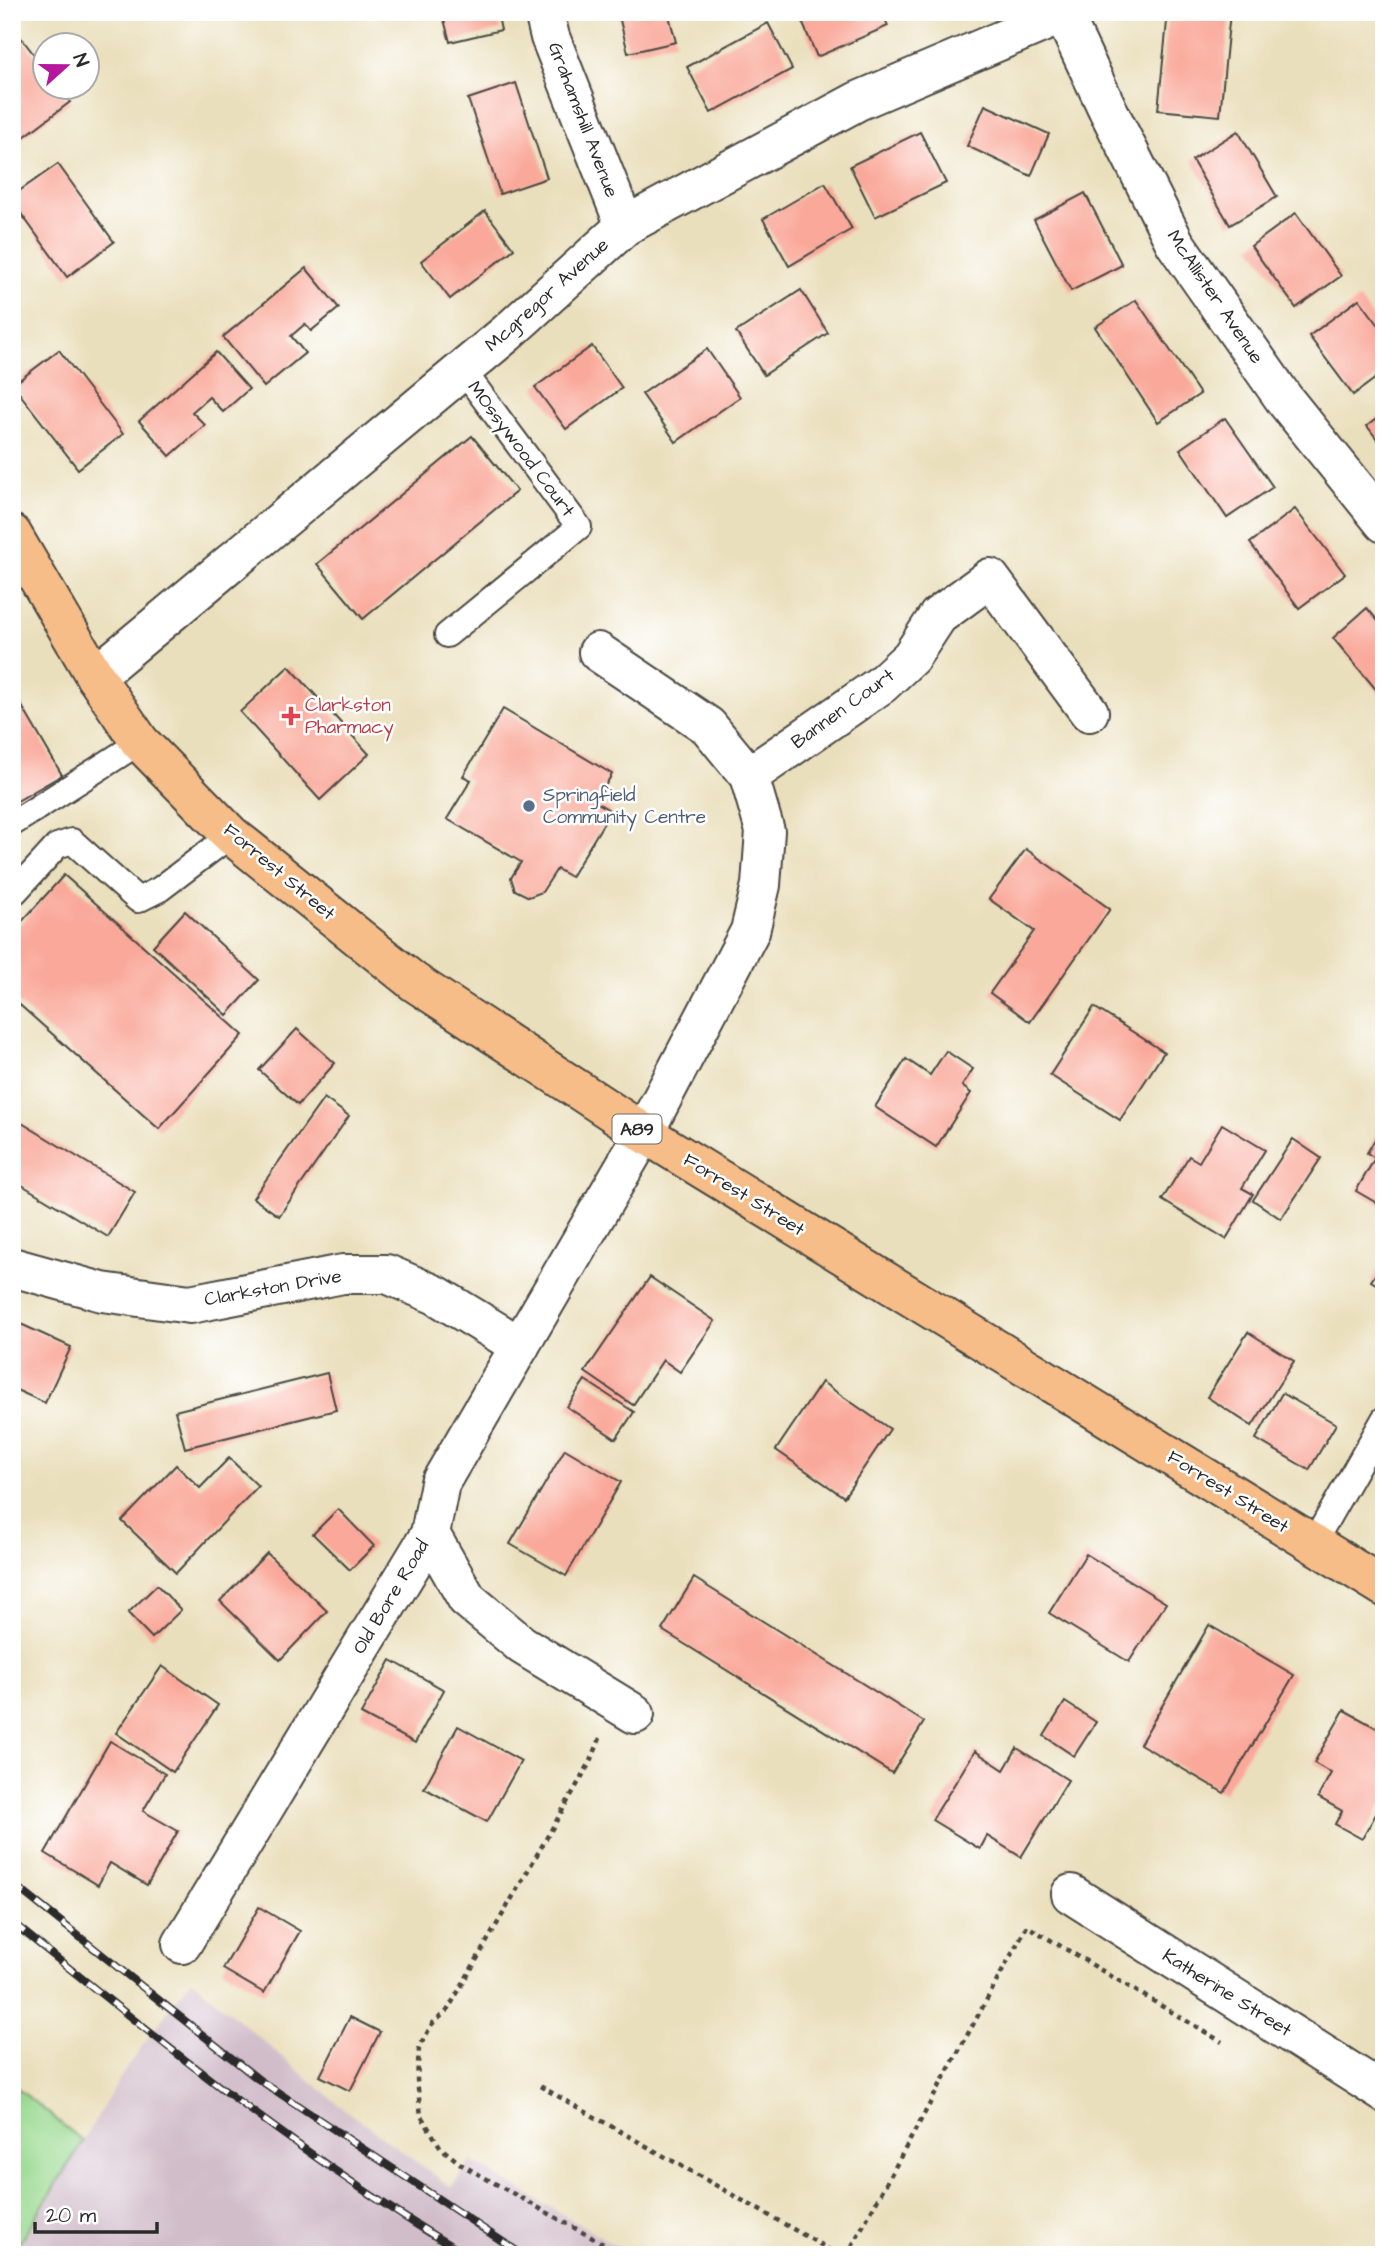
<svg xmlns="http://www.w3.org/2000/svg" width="1396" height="2267" viewBox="0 0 1396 2267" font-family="'Architects Daughter',sans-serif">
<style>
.industrial{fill:#d1bdca}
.green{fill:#99d98f;stroke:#62825d;stroke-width:2}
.building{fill:#f9a899}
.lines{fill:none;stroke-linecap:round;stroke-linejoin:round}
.lane-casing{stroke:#484641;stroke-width:28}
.street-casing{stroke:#484641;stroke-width:42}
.primary-casing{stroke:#484641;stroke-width:42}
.path{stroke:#484641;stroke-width:4.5;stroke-dasharray:5 5;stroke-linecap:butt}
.lane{stroke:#fff;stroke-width:24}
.street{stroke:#fff;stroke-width:38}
.primary{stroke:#f7bd88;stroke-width:38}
.rail-casing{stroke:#2b2b2b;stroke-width:8}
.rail{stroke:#fff;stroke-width:5;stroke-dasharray:16;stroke-linecap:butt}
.health-dot{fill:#e0444e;stroke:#fff;stroke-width:2.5}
.service-dot{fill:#5c6f8a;stroke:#fff;stroke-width:2.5}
.labels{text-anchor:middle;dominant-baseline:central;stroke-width:5;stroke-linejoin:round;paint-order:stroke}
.shield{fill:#fff;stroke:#6b6b6b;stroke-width:2}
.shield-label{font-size:18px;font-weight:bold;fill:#2b2b2b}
.street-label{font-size:19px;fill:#2b2b2b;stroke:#fff}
.health-label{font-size:19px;fill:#be3a42;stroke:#fff;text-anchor:start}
.service-label{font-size:19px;fill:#4e5e75;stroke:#fff;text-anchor:start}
</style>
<rect width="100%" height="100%" fill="#fff"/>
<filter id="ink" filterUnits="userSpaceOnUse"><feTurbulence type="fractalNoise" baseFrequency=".0143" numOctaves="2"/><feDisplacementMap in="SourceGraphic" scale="14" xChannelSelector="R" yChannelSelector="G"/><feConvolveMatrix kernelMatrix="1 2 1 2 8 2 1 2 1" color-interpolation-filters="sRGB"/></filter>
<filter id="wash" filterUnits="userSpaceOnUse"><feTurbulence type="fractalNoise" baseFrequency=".00686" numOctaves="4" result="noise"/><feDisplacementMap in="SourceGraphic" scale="28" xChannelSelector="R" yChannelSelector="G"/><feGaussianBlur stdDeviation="1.57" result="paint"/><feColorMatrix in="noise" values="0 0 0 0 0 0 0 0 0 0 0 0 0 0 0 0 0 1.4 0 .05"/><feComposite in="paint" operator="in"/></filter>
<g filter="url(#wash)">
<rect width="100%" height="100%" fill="#eadfbc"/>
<polygon class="industrial" points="191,1980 345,2110 451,2187 471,2161 632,2255 15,2255 127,2067"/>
<polygon class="green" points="12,2084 83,2141 12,2255"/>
<g id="blocks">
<g class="building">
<polygon points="442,12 497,12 501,30 450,42"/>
<polygon points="618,12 668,12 676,42 628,53"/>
<polygon points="798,12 882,12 888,26 817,57"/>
<polygon points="1168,12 1230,12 1220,116 1158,110"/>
<polygon points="768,23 792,69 711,113 687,67"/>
<polygon points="12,26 46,70 46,88 59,88 70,102 12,146"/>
<polygon points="516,83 547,178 500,194 468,99"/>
<polygon points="985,105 1049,134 1031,176 967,146"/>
<polygon points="1238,131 1277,197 1230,225 1192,160"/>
<polygon points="920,132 946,183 875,217 850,166"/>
<polygon points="58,164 114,242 67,277 12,201 12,196"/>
<polygon points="825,183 852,229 789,266 763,219"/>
<polygon points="1085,193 1122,265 1071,291 1034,220"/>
<polygon points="485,211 514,249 450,299 421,261"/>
<polygon points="1296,213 1341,276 1296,308 1251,246"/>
<polygon points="306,268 339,308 311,331 305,324 291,336 305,353 264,387 223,337"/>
<polygon points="801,290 828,333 764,375 736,332"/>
<polygon points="1359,299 1384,332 1384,372 1353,395 1309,336"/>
<polygon points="1136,300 1200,394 1158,422 1095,327"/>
<polygon points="592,346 622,388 566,429 535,387"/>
<polygon points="707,349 740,397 676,442 642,394"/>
<polygon points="59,350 123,434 78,469 13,385"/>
<polygon points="216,352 249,389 223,412 209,397 192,412 205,425 170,456 139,421"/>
<polygon points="1384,413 1384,448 1367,426"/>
<polygon points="1225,418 1273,487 1227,518 1180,449"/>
<polygon points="472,436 517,491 363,619 317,564"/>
<polygon points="1295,509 1345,574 1299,608 1250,543"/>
<polygon points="1367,608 1384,628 1384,699 1333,638"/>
<polygon points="289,666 369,754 320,800 240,712"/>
<polygon points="12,689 62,775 12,804"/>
<polygon points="503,709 612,774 596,802 611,811 571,877 557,869 542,892 529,897 515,890 511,878 521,862 447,819 471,780 463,776"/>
<polygon points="1026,849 1110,909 1030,1022 990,993 1034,931 989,899"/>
<polygon points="64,875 243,1035 159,1129 12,998 12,923 17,927"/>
<polygon points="185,911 259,980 227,1015 153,946"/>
<polygon points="1094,1007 1164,1052 1120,1120 1050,1075"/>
<polygon points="297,1029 335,1063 298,1105 259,1070"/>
<polygon points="946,1051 973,1069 962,1086 971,1093 936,1147 875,1107 906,1059 930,1075"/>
<polygon points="324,1098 349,1116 279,1216 253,1198"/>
<polygon points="12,1117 135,1192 108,1237 12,1179"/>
<polygon points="1222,1124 1265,1150 1242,1188 1253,1194 1226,1239 1162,1200 1189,1156 1199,1162"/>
<polygon points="1381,1129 1384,1131 1384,1202 1382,1206 1356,1191 1375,1158 1367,1153"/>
<polygon points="1293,1139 1321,1158 1281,1219 1253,1200"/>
<polygon points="1384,1262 1384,1289 1371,1281"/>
<polygon points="650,1277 715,1321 680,1372 663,1360 633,1405 585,1372"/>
<polygon points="12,1320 71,1347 45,1403 12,1388"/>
<polygon points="1248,1332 1294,1361 1252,1426 1207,1397"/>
<polygon points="327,1373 336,1410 185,1448 175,1411"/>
<polygon points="585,1380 634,1412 616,1439 567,1407"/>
<polygon points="822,1382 890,1429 844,1497 776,1450"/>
<polygon points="1282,1393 1336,1424 1309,1470 1256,1439"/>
<polygon points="565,1449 621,1482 566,1576 510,1544"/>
<polygon points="229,1458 258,1486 176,1573 122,1521 176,1465 200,1488"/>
<polygon points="338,1509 374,1546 350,1570 313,1534"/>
<polygon points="267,1553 327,1611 280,1660 220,1601"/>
<polygon points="1086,1554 1166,1603 1129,1662 1049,1613"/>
<polygon points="694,1578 924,1722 892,1773 662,1630"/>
<polygon points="157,1585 181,1610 152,1638 128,1613"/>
<polygon points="1209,1625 1294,1675 1224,1793 1140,1744"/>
<polygon points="391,1660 444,1690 415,1743 361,1714"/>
<polygon points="162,1666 218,1705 173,1772 116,1733"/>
<polygon points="1065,1702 1096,1722 1074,1756 1044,1736"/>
<polygon points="1344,1710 1384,1732 1384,1800 1362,1839 1335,1824 1342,1811 1318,1797 1331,1773 1314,1763"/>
<polygon points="458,1726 521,1761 487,1822 424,1788"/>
<polygon points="110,1741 165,1774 143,1811 178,1831 147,1885 110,1863 98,1885 45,1853"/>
<polygon points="1017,1748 1068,1780 1021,1857 987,1836 980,1849 932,1820 975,1751 1004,1770"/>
<polygon points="259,1907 300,1931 264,1993 223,1969"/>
<polygon points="350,2017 380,2032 350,2091 320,2076"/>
</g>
</g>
</g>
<g filter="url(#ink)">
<use href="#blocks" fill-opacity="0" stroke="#484641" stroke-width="2"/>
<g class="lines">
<defs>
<g id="lane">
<polyline points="447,635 579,527 462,369"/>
<polyline points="12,824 140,742"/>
<polyline points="16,891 57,846 72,841 138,900 160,889 231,835"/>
<polyline points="1313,1544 1384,1419"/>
</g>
<g id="street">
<polyline points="544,12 550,37 625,226"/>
<polyline points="1062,12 1108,110 1175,243 1284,399 1384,523"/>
<polyline points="95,676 507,333 625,226 858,101 1063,14"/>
<polyline points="749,776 882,684 911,657 938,616 990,578 1089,712"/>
<polyline points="12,1267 102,1292 190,1304 343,1274 387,1274 436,1295 520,1346"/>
<polyline points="430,1534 467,1599 522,1645 635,1714"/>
<polyline points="1071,1894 1384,2093"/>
<polyline points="182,1944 430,1534 440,1483 644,1133 750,931 761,885 765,831 749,776 708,726 598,652"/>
</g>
<polyline id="primary" points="12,534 95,676 140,742 231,835 414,982 644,1133 1384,1587"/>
</defs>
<use href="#lane" class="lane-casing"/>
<use href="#street" class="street-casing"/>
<use href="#primary" class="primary-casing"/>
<g class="path">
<polyline points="600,1738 592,1759 447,2011 432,2024 419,2048 417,2080 421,2116 441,2148 462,2165 623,2255"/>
<polyline points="540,2086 839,2255"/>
<polyline points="847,2255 1027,1926 1222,2042"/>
</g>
<use href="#lane" class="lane"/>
<use href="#street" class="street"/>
<use href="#primary" class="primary"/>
<defs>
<g id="rail">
<polyline points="12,1883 258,2079 523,2255"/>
<path d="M12,1922C158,2040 304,2159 466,2255"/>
</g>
</defs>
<use href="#rail" class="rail-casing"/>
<use href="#rail" class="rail"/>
</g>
</g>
<path class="health-dot" d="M287.5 705.5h7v7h7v7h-7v7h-7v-7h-7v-7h7z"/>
<circle class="service-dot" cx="529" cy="806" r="7"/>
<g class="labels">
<rect class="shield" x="612.5" y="1114.5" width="49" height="29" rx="5"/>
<g class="shield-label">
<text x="637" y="1129">A89</text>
</g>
<g class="street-label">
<text transform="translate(583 120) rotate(69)">Grahamshill Avenue</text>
<text transform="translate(547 295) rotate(-42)">Mcgregor Avenue</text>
<text transform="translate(1215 297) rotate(56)">McAllister Avenue</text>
<text transform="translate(521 449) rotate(53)">MOssywood Court</text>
<text transform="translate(843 709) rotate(-36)">Bannen Court</text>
<text transform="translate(279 872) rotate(40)">Forrest Street</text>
<text transform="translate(744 1195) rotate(32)">Forrest Street</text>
<text transform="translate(273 1288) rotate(-10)">Clarkston Drive</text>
<text transform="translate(1228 1492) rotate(32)">Forrest Street</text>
<text transform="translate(391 1597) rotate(-59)">Old Bore Road</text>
<text transform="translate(1227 1993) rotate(32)">Katherine Street</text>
</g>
<g class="health-label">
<text x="305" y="705">Clarkston<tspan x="305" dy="22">Pharmacy</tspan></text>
</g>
<g class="service-label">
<text x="543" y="795">Springfield<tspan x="543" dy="22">Community Centre</tspan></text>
</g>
</g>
<rect width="1396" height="2267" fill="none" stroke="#fff" stroke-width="42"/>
<g transform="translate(66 66) rotate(69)"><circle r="33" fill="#ffffff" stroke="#aaaaaa" stroke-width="2"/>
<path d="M0-5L12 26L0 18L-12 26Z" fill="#b5179e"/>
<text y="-10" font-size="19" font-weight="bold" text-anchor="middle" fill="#2b2b2b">N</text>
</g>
<path d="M35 2222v10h122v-10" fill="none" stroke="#2b2b2b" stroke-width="3.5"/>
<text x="46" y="2222" font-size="21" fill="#2b2b2b" stroke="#ffffff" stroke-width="5" paint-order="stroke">20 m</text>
</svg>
